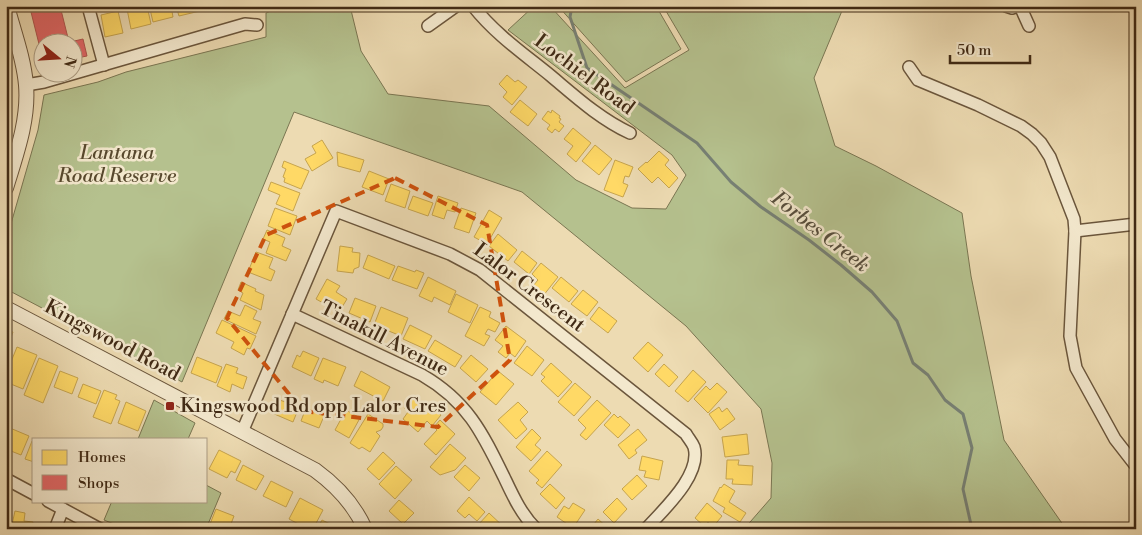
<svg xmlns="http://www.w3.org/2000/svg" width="1142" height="535" viewBox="0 0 1142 535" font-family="'Libre Bodoni',serif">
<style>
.green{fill:#b5c18e;stroke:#7a7652}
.homes{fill:#ffd966;stroke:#c6a44e}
.shops{fill:#e06666;stroke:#b0544e}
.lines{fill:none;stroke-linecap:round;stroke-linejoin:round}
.stream{stroke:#778074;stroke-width:3}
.minor-casing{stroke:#6b563c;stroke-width:14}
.tertiary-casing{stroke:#6b563c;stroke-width:16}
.minor{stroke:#f3e8cd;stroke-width:11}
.tertiary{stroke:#f3e8cd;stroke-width:14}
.marked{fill:none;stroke:#cf520d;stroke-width:4;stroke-dasharray:10 6;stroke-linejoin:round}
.poi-dot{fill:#8f2418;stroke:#f3e8cd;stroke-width:2}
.labels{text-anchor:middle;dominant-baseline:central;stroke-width:5;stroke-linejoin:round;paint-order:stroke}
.street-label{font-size:20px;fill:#402a15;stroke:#f3e8cd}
.park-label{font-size:20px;font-style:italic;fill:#57482d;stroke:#f3e8cd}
.poi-label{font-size:20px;fill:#402a15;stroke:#f3e8cd;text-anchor:start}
.water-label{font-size:21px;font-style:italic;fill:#574e3d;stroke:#f3e8cd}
</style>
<rect width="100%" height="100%" fill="#eddbb2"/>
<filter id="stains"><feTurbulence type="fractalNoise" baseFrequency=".004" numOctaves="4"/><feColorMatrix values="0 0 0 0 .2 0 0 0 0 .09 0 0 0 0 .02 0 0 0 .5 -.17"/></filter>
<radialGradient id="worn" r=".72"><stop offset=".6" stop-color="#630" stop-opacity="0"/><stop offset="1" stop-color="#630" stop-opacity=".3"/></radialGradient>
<g class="green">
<polygon points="283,6 350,6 361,51 388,94 489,106 576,180 632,208 666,209 686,175 672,155 508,30 534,6 550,6 625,88 689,50 663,6 844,6 814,78 835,146 876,166 962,213 971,276 1004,440 1066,529 744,529 771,498 772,463 761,409 686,326 522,192 294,112 182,382 6,289 6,241 38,130 44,95 98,82 126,72 266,37 266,13"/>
<polygon points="558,6 656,6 681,49 626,82"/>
<polygon points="154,400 195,423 188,439 138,439"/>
<polygon points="206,485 221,493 206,529 126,529 104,520 112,501 206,501"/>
</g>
<g class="homes">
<polygon points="138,6 147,6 151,24 131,29 127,9"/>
<polygon points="160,6 171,6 173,17 153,22 150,9"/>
<polygon points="176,6 199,6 200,11 179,16"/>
<polygon points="118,11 123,33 105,37 101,15"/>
<polygon points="507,75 515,82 518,80 527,87 512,105 503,97 507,92 499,84"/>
<polygon points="520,100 537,114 528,126 510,112"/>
<polygon points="552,110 560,116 559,118 561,119 559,122 564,126 559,132 555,129 552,133 547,129 550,125 542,119 548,111 551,113"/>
<polygon points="573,128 591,143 576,162 567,154 573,146 564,139"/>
<polygon points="322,140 333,158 312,171 305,159 316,153 312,146"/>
<polygon points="595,145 612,159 599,175 582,161"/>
<polygon points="659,151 669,160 665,165 678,178 669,188 658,177 652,183 638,169 646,162 647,163"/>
<polygon points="337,152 364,160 360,172 338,166"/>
<polygon points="615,160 633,167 629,177 625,176 624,179 623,183 628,185 623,197 604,190"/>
<polygon points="284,161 309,171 301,189 284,182 285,178 283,177 286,169 282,167"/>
<polygon points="369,171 389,179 383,195 362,187"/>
<polygon points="271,182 300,193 293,211 276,204 280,195 268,190"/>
<polygon points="391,184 410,191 405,208 385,201"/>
<polygon points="413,196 433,203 428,216 408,209"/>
<polygon points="438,196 458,203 455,212 447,210 444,219 432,215"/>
<polygon points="275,208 297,216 290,235 268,226"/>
<polygon points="461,208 476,213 469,233 454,228"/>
<polygon points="489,210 502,218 487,244 474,237"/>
<polygon points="267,230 285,238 282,246 291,250 286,261 266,253 270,242 263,239"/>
<polygon points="498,234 517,250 508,261 489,246"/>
<polygon points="340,246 353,248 352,252 360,253 359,267 354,269 353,273 337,271"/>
<polygon points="522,251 537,263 529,274 514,262"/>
<polygon points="256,252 273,258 269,268 275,271 271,281 248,272"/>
<polygon points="368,255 395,266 389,279 363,268"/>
<polygon points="541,263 558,277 543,296 532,287 538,280 532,274"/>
<polygon points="398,266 415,272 416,270 424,273 417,289 392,280"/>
<polygon points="428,277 456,291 450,305 434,297 432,302 419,296"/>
<polygon points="561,277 578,291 569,302 552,288"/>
<polygon points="327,279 340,286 336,292 347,299 339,312 316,299"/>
<polygon points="241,282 256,289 255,291 264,295 261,310 240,300 243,293 238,290"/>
<polygon points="583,290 598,302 587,316 571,304"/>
<polygon points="456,294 478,305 470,323 448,312"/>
<polygon points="355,298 376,306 370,322 349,313"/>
<polygon points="245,305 257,311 253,319 261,322 256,334 224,319 228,311 240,316"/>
<polygon points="381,307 408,318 401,336 374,325"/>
<polygon points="480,307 491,312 489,317 500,323 495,332 488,329 485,334 490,336 484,346 465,336"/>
<polygon points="599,307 617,321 608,333 590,319"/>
<polygon points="222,320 256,336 250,349 247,348 244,355 231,348 234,342 216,333"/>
<polygon points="410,325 432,336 425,349 403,339"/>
<polygon points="506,326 526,341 515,357 510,353 506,358 498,352 503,346 495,340"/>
<polygon points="6,330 13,332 6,351"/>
<polygon points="435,340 462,356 455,367 428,351"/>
<polygon points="648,342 663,355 648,372 633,358"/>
<polygon points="527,346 544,360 532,376 514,363"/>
<polygon points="17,347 37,355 23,389 6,382 6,374"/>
<polygon points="303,351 319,358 311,376 292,367 297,355 300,357"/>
<polygon points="471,355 488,369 476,382 460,368"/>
<polygon points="197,357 222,367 216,383 191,373"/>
<polygon points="39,358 58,366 43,403 24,395"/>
<polygon points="323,358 346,367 338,386 324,380 323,383 314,379"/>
<polygon points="551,363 572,382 558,397 541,381 545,377 541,374"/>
<polygon points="226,364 238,368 236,373 247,377 243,389 232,384 230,392 217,386"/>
<polygon points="664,364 678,377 669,387 655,374"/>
<polygon points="693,370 706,382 688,402 675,391"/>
<polygon points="60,371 78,378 72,394 54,387"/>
<polygon points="361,371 390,387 383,401 354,386"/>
<polygon points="498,371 514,384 496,405 480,392"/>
<polygon points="575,383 591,397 574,416 558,402"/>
<polygon points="717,383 727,392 708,413 694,399 706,386 710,390"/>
<polygon points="83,384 101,391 96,404 78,397"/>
<polygon points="104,390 117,395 115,399 120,401 111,424 93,417"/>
<polygon points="413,397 426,408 429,404 441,415 432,426 427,421 418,432 403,419 408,412 404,408"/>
<polygon points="277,399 299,407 293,422 272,413"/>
<polygon points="597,400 611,413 586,440 580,435 586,428 578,420"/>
<polygon points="126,402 146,411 138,431 118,423"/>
<polygon points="518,402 528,412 520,420 527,429 516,439 498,420"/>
<polygon points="719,407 722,412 727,408 735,419 720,430 709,414"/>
<polygon points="306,408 324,416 319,428 301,421"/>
<polygon points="346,410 360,418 349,438 335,430"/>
<polygon points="368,414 383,424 383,427 381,430 376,432 380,436 370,452 362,447 359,449 350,443"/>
<polygon points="614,414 618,418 620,416 630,425 618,438 604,425"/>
<polygon points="440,420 455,434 436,455 424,444 437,430 434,427"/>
<polygon points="10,428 29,436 21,455 6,449 6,437"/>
<polygon points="532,429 541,438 535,445 541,450 531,461 516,447"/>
<polygon points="638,429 647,440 635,450 637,453 629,459 618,445"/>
<polygon points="747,434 749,454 725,457 722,437"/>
<polygon points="32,441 34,442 34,462 25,459"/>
<polygon points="450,444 466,458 455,470 440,475 430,467"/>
<polygon points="219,450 241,461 235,473 231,471 227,478 209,469"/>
<polygon points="547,451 562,465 542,488 536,483 539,480 529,471"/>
<polygon points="383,452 395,463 379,480 367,469"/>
<polygon points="642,456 663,461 659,480 644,477 646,471 639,470"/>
<polygon points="727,460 739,460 738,465 753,466 752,485 732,484 733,479 726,479"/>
<polygon points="243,465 264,476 256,490 236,480"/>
<polygon points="465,465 480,478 469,491 454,477"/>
<polygon points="396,466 412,480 395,499 379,484"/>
<polygon points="637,475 647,486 632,500 622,489"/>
<polygon points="271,481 293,492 286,507 263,496"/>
<polygon points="550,484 565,498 556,509 540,494"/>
<polygon points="724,484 735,491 729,502 746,513 740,522 723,512 725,508 713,501 720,487 721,488"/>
<polygon points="469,497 485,512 477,521 469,514 465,518 457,511"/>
<polygon points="300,498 323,510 313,529 308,529 289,519"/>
<polygon points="617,498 627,509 614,523 603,512"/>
<polygon points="399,500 414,513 403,524 389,511"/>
<polygon points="573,503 585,510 573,528 557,517 564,506 569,509"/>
<polygon points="707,503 722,516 713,527 708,522 704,526 695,518"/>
<polygon points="216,509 234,516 229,529 208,529"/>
<polygon points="15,511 25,513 24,521 33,522 32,529 11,529"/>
<polygon points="489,513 506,529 483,529 478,525"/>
<polygon points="598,519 609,529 590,529"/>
<polygon points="322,520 334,526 333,529 317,529"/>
</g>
<g class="shops">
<polygon points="52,6 60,6 69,42 42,42 42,56 31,12"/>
<polygon points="83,39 87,56 72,59 72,42 70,42"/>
</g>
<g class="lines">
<polyline class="stream" points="572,6 570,17 587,68 697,143 731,182 761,207 809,240 841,265 872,292 897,321 913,363 928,375 945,400 963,414 972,448 963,489 972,529"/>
<defs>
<g id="minor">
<polyline points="88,6 104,65"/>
<path d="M473,6C495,34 524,54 551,76C576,97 600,119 630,133"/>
<polyline points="1006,6 1012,8 1018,6"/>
<polyline points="1020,6 1029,26"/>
<polyline points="428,26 456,6"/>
<polyline points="909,67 918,80 978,105 1021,126 1032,134 1041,143 1050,157 1074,219 1075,231 1070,336 1076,368 1115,439 1136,466"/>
<polyline points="26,85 44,82 238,26 245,24 257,25"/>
<polyline points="1075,231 1136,224"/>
<path d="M292,314L422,375C467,401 482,432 504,477C513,496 521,514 536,529"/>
<path d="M242,432L336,211L450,254L480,270L686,434C688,438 692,442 694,447C702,475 663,510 646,529"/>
<polyline points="6,479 34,494"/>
<polyline points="48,501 100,529"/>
<polyline points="55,529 63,509"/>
</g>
<g id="tertiary">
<path d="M6,188C16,155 29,120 26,85C24,59 14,32 7,6"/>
<path d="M6,308L315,470C337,486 354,504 365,529"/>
</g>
</defs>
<use href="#minor" class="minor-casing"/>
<use href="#tertiary" class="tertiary-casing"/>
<use href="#minor" class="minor"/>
<use href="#tertiary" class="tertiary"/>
</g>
<path class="marked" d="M395,178L487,225L510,360L438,427L303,411L227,318L266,235Z"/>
<rect class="poi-dot" x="165" y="401" width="10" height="10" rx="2.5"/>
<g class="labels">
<g class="street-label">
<text transform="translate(584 75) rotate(37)">Lochiel Road</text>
<text transform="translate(529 288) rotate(37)">Lalor Crescent</text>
<text transform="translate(384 339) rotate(27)">Tinakill Avenue</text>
<text transform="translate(112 341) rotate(28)">Kingswood Road</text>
</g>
<g class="park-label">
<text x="117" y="153">Lantana<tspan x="117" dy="23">Road Reserve</tspan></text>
</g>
<g class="poi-label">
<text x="180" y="406">Kingswood Rd opp Lalor Cres</text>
</g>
<g class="water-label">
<text transform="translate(820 232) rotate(38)">Forbes Creek</text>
</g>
</g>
<rect width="1142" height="535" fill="none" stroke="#eddbb2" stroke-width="25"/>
<rect x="8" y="8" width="1127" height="520" fill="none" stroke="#402a15" stroke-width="2.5"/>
<rect x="12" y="12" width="1117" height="510" fill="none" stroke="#402a15"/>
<rect x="32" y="438" width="175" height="65" fill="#f3e8cd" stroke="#ab9c83"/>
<rect x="42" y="450" width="25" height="15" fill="#ffd966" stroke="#ab9c83"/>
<text x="78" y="462" font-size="15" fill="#402a15">Homes</text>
<rect x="42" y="475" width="25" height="15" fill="#e06666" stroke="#ab9c83"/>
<text x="78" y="488" font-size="15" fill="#402a15">Shops</text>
<g transform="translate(58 58) rotate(108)"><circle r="24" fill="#f3e8cd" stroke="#ab9c83"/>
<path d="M0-4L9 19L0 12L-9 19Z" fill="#8f2418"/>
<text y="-8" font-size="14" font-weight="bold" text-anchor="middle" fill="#402a15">N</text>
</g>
<path d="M950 55v8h80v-8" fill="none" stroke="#402a15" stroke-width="2.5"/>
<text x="957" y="55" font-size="15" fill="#402a15" stroke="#f3e8cd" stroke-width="4" paint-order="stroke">50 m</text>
<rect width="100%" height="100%" filter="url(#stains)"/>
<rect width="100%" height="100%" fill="url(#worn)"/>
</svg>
